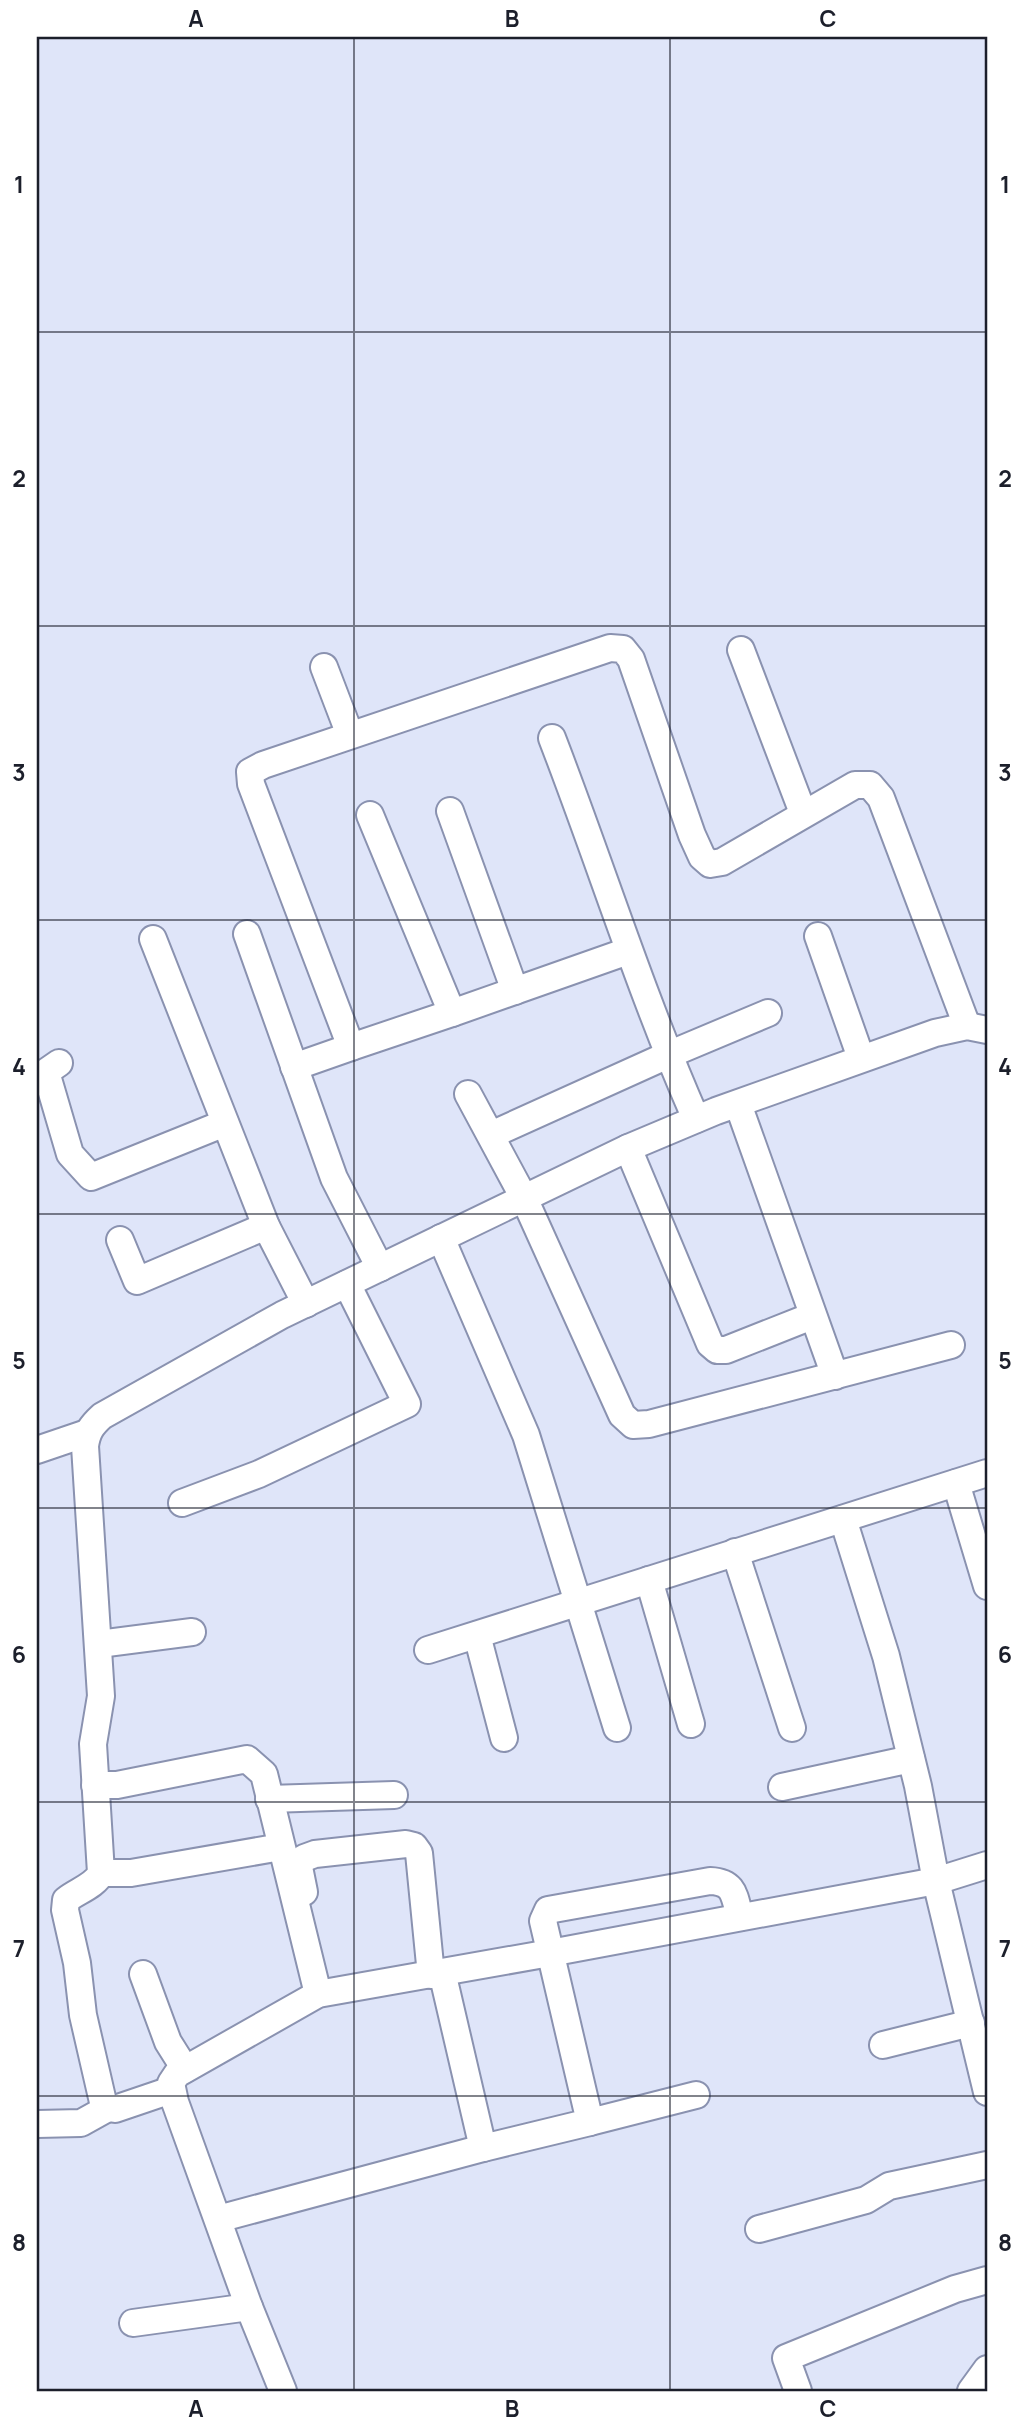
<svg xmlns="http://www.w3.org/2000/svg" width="1024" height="2428" viewBox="0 0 1024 2428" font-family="Manrope,sans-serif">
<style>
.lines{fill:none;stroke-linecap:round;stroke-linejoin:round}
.minor-casing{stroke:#8a92b0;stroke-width:30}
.minor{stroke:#fff;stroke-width:26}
.grid{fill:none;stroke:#1c1f2b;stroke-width:2;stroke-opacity:0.55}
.neatline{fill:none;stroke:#1c1f2b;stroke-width:2.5}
.grid-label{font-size:23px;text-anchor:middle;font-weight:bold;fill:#1c1f2b}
</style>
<rect width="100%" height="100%" fill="#dfe5f9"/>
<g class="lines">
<defs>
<g id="minor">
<polyline points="741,650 803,813"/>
<polyline points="324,667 350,735"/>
<path d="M552,738C601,865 641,994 696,1119"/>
<polyline points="450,811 515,991"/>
<polyline points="370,815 452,1013 628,951"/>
<polyline points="247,934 334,1178 380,1268"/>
<polyline points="818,936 861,1058"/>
<polyline points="153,939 266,1226 306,1304"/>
<polyline points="452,1013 351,1047 251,784 250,772 263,765 610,648 623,649 631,659 692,835 702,857 710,864 722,862 855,785 870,785 881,798 967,1026"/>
<polyline points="59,1063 46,1072 70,1154 91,1177 225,1123"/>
<polyline points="294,1067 351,1047"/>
<polyline points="468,1094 524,1198 622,1415 633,1425 649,1424 951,1345"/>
<polyline points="738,1104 835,1376"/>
<polyline points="491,1135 668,1055 768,1013"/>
<polyline points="628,1148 710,1344 717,1350 726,1350 812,1316"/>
<polyline points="441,1238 526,1435 617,1728"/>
<polyline points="120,1240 137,1281 266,1226"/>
<polyline points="37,1450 87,1433"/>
<polyline points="956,1483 987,1586"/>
<polyline points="182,1503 259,1474 407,1404 347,1284"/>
<polyline points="843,1519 886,1656 918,1786 936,1881 987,2092"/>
<polyline points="735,1552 792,1728"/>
<polyline points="649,1580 691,1724"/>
<polyline points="477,1635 504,1738"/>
<polyline points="99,1644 192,1632"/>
<polyline points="428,1650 987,1473"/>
<polyline points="95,1785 117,1785 247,1759 264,1774 318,1994"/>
<polyline points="782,1787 911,1759"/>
<polyline points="269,1799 394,1795"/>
<polyline points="101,1873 131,1873 281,1847"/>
<polyline points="304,1892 299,1867 304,1858 315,1854 406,1844 414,1846 419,1853 431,1975"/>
<path d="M442,1972L483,2148L590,2122L543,1921L548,1910L710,1881C735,1882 734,1896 740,1917"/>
<polyline points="143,1974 168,2042 185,2069"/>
<polyline points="883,2045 971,2023"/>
<path d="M171,2090L115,2109L108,2108L103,2102L83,2015L77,1963L65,1910L66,1900C77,1891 95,1886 101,1873L93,1744L101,1696L85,1446C87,1432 91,1426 102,1416L282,1315L628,1148L716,1111L935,1033L967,1026L987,1030"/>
<polyline points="590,2122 696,2095"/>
<polyline points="37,2124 81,2123 108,2108"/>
<polyline points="218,2219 483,2148"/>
<polyline points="759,2229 866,2200 889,2186 987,2165"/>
<polyline points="133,2323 249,2307"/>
<polyline points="283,2391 249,2307 175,2102 171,2083 177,2074 318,1994 550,1953 936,1881 987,1865"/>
<polyline points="798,2391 786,2358 955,2289 987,2280"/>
<polyline points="971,2391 987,2369"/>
</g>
</defs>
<use href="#minor" class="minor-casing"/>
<use href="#minor" class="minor"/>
</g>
<path class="grid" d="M354,37V2391M670,37V2391M37,332H987M37,626H987M37,920H987M37,1214H987M37,1508H987M37,1802H987M37,2096H987"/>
<rect width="1024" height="2428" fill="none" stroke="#ffffff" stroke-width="77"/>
<rect x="38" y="38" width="948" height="2352" class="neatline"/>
<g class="grid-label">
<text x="196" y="27">A</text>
<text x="512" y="27">B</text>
<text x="828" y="27">C</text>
<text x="19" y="193">1</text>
<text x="1005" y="193">1</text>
<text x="19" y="487">2</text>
<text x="1005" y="487">2</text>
<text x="19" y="781">3</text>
<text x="1005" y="781">3</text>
<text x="19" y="1075">4</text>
<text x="1005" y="1075">4</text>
<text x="19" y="1369">5</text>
<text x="1005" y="1369">5</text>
<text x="19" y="1663">6</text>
<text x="1005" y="1663">6</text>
<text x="19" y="1957">7</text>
<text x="1005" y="1957">7</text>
<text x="19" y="2251">8</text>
<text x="1005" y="2251">8</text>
<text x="196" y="2417">A</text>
<text x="512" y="2417">B</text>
<text x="828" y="2417">C</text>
</g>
</svg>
